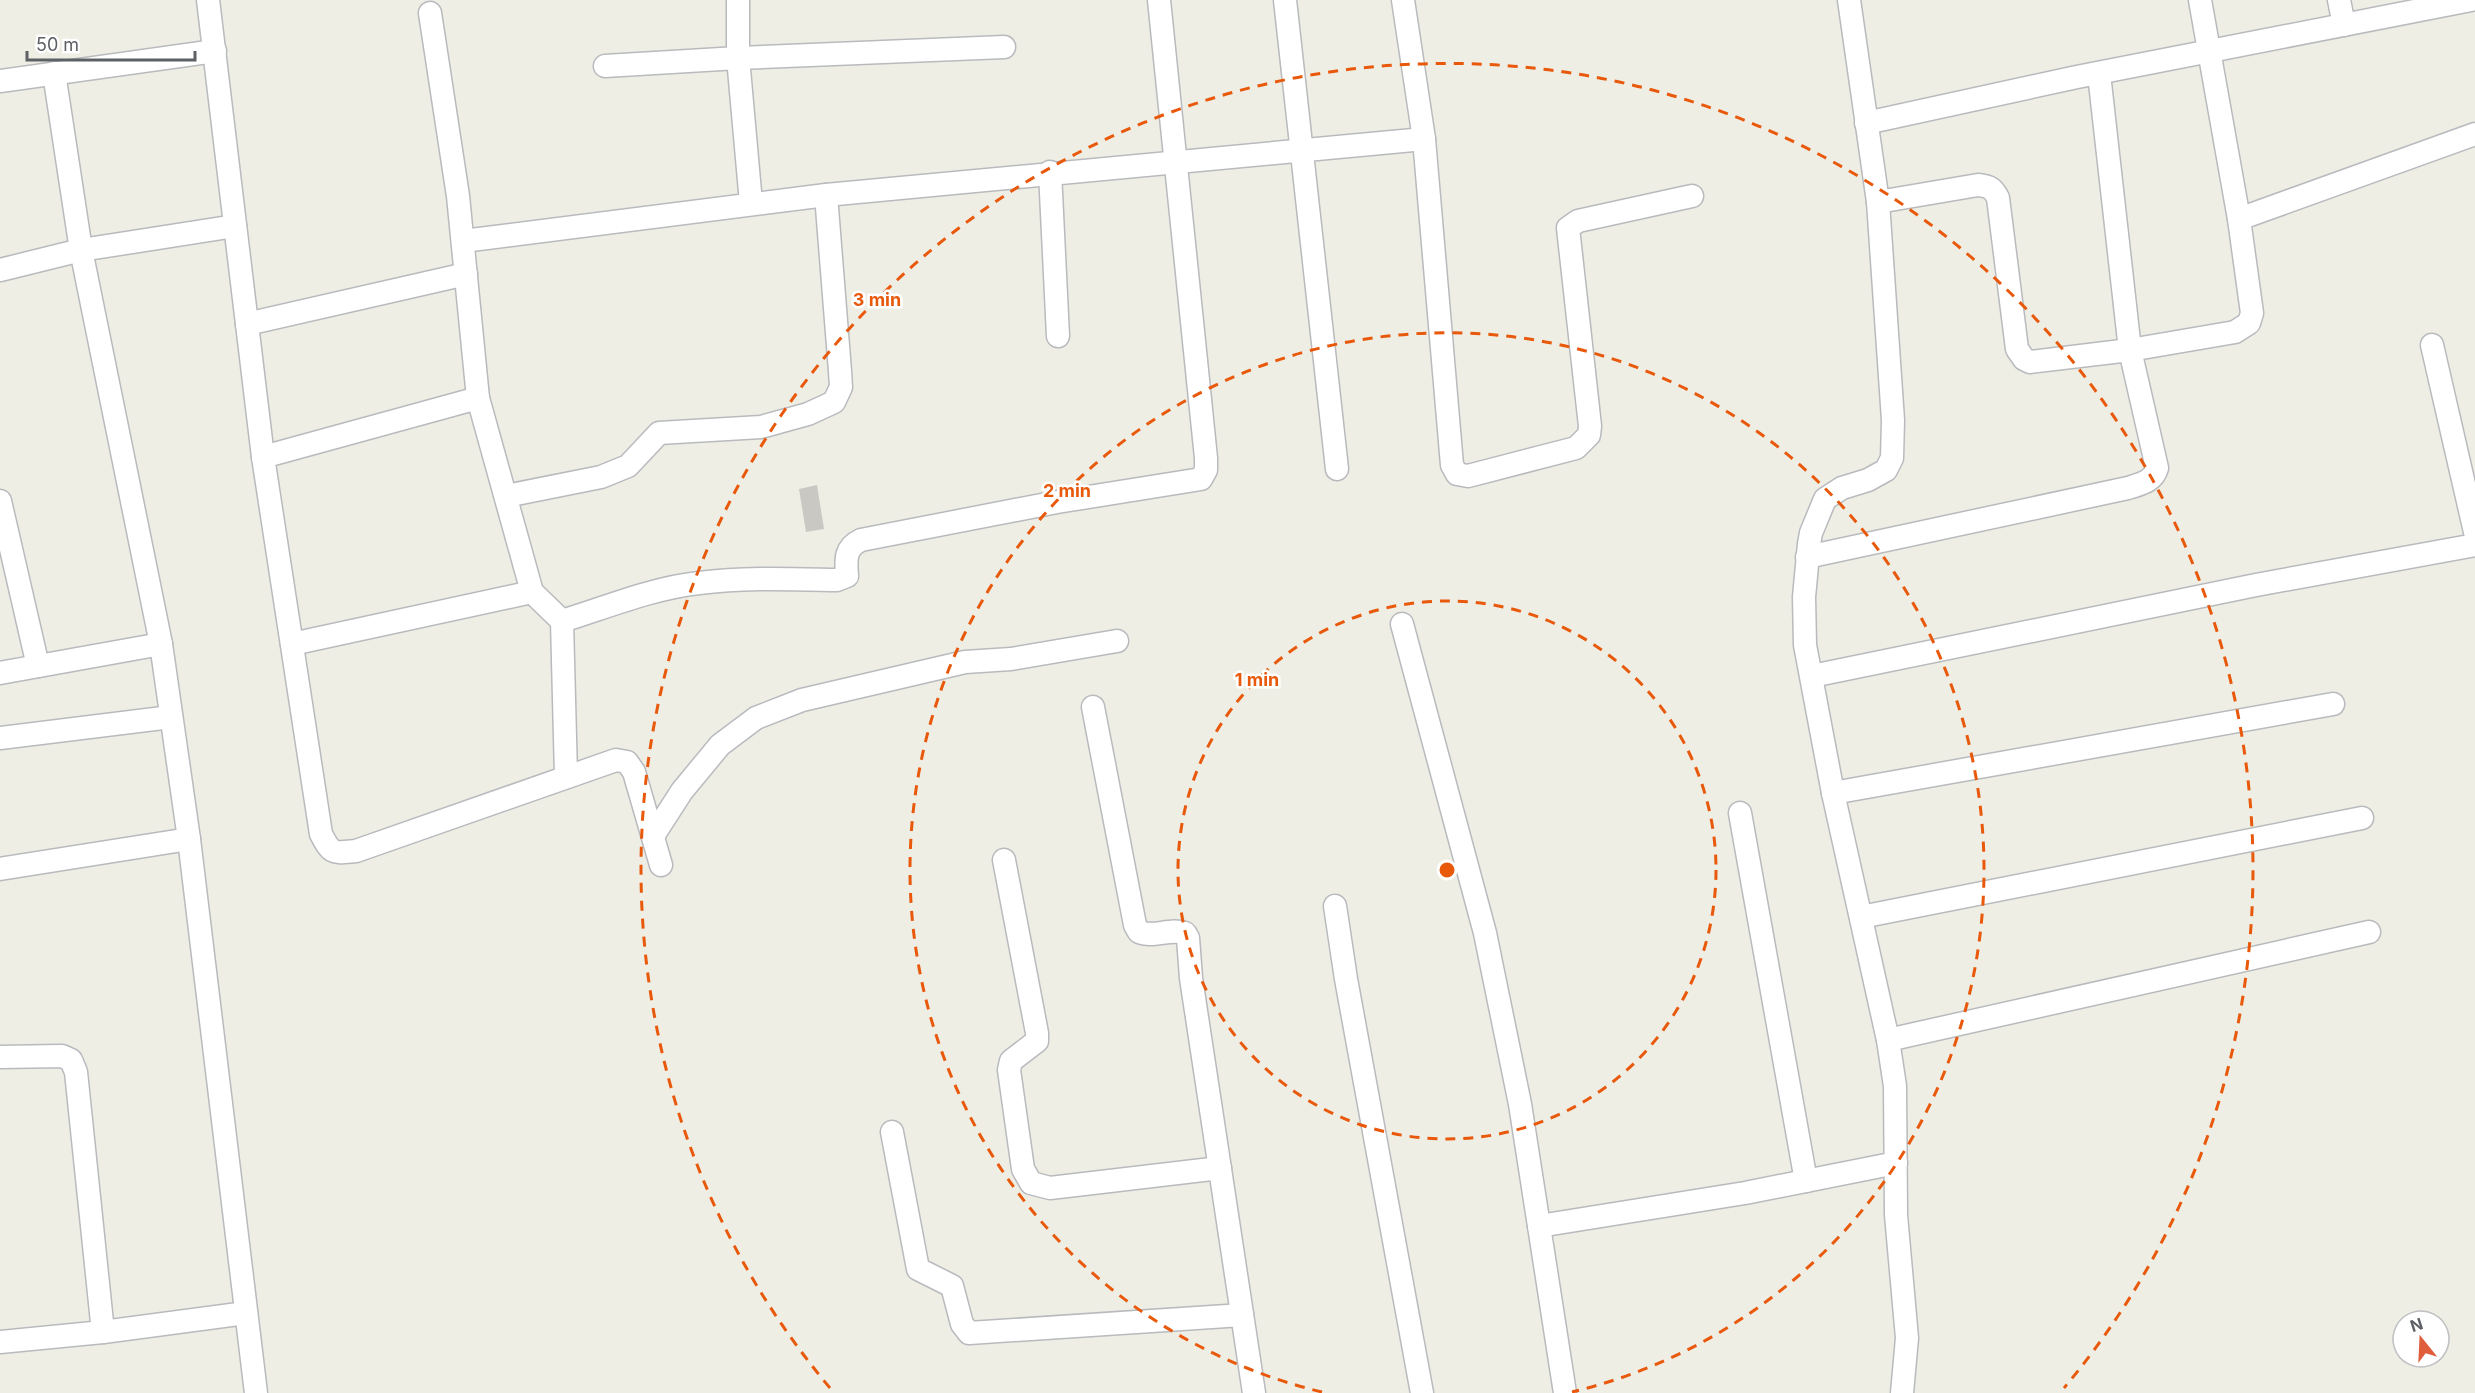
<svg xmlns="http://www.w3.org/2000/svg" width="2475" height="1393" viewBox="0 0 2475 1393" font-family="Inter,sans-serif">
<style>
.building{fill:#cac8c2}
.lines{fill:none;stroke-linecap:round;stroke-linejoin:round}
.minor-casing{stroke:#b8babe;stroke-width:25}
.minor{stroke:#fff;stroke-width:22}
.ring{fill:none;stroke:#e8590c;stroke-width:3;stroke-dasharray:10 8}
.centre{fill:#e8590c;stroke:#fff;stroke-width:3}
.ring-label{font-size:18px;text-anchor:middle;font-weight:bold;fill:#e8590c;stroke:#fff;stroke-width:5;stroke-linejoin:round;paint-order:stroke}
</style>
<rect width="100%" height="100%" fill="#efeee5"/>
<polygon class="building" points="817,485 824,529 806,532 799,489"/>
<g class="lines">
<defs>
<g id="minor">
<path d="M208,0L263,457L321,834C332,855 333,853 356,851L616,760L627,762L634,772L661,865"/>
<polyline points="738,0 738,58 1004,47"/>
<polyline points="1285,0 1337,469"/>
<polyline points="1403,0 1424,139 1452,465 1457,474 1468,476 1576,448 1589,435 1590,426 1568,228 1578,221 1692,196"/>
<polyline points="1849,0 1878,202 1893,420 1892,458 1886,470 1868,480 1842,488 1825,499 1811,533 1809,544 1804,597 1805,645 1833,793 1888,1040 1895,1086 1896,1215 1907,1338 1902,1393"/>
<polyline points="2339,0 2344,25"/>
<polyline points="430,13 458,196 478,398 532,592 562,621 566,776"/>
<polyline points="605,66 738,58 751,203"/>
<polyline points="54,73 81,250 161,644 189,839 256,1393"/>
<polyline points="0,81 215,51"/>
<polyline points="1866,123 2077,77 2471,0"/>
<polyline points="1050,172 1058,336"/>
<path d="M1878,202L1978,185C1989,186 1993,188 1998,198L2017,349L2024,359L2030,362L2130,350L2235,332L2249,323L2252,313L2239,219L2200,0"/>
<polyline points="2239,219 2475,134"/>
<polyline points="463,241 826,195 1424,139"/>
<polyline points="0,270 81,250 235,226"/>
<polyline points="247,324 466,274"/>
<polyline points="2432,345 2475,532"/>
<polyline points="263,457 478,398"/>
<polyline points="506,496 601,477 628,466 659,433 761,427 808,414 834,402 841,387 840,371 826,195"/>
<polyline points="0,501 38,666"/>
<path d="M1807,557L2128,488C2140,484 2153,482 2157,468L2130,350L2099,74"/>
<path d="M562,621C607,607 653,588 699,583C745,577 791,579 837,580L847,576C846,561 844,548 861,540L1057,502L1201,479L1206,470V458L1159,0"/>
<polyline points="1402,624 1485,933 1520,1104 1565,1393"/>
<polyline points="292,644 532,592"/>
<polyline points="0,673 161,644"/>
<polyline points="1812,676 2256,585 2475,545"/>
<path d="M1093,707L1135,925L1139,932C1153,938 1170,928 1185,933L1188,938L1191,978L1254,1393"/>
<polyline points="0,738 171,717"/>
<polyline points="1833,793 2333,704"/>
<polyline points="1740,813 1806,1181"/>
<polyline points="653,836 682,791 720,745 756,718 802,700 965,662 1011,659 1117,641"/>
<polyline points="1004,860 1037,1033 1037,1041 1011,1061 1009,1070 1023,1169 1031,1183 1050,1188 1220,1168"/>
<polyline points="0,869 189,839"/>
<polyline points="1335,906 1346,979 1422,1393"/>
<polyline points="1861,917 2362,818"/>
<polyline points="1888,1040 2369,932"/>
<polyline points="0,1057 62,1056 71,1060 76,1072 103,1332"/>
<polyline points="892,1132 918,1269 952,1286 962,1324 969,1333 1242,1315"/>
<polyline points="1539,1226 1745,1193 1896,1163"/>
<polyline points="0,1342 103,1332 246,1313"/>
</g>
</defs>
<use href="#minor" class="minor-casing"/>
<use href="#minor" class="minor"/>
</g>
<g class="ring">
<circle cx="1447" cy="870" r="269"/>
<path d="M1322 1392A537 537 0 1 1 1572 1392"/>
<path d="M830 1388A806 806 0 1 1 2064 1388"/>
</g>
<circle cx="1447" cy="870" r="9" class="centre"/>
<g class="ring-label">
<text x="877" y="306">3 min</text>
<text x="1067" y="497">2 min</text>
<text x="1257" y="686">1 min</text>
</g>
<g transform="translate(2421 1339) rotate(342)"><circle r="28" fill="#ffffff" stroke="#bebfc1" stroke-width="1.5"/>
<path d="M0-4.5L10 22L0 15L-10 22Z" fill="#df5d3b"/>
<text y="-9" font-size="16" font-weight="bold" text-anchor="middle" fill="#5d6065">N</text>
</g>
<path d="M27 51v9h168v-9" fill="none" stroke="#5d6065" stroke-width="3"/>
<text x="36" y="51" font-size="18" fill="#5d6065" stroke="#ffffff" stroke-width="4.5" paint-order="stroke">50 m</text>
</svg>
